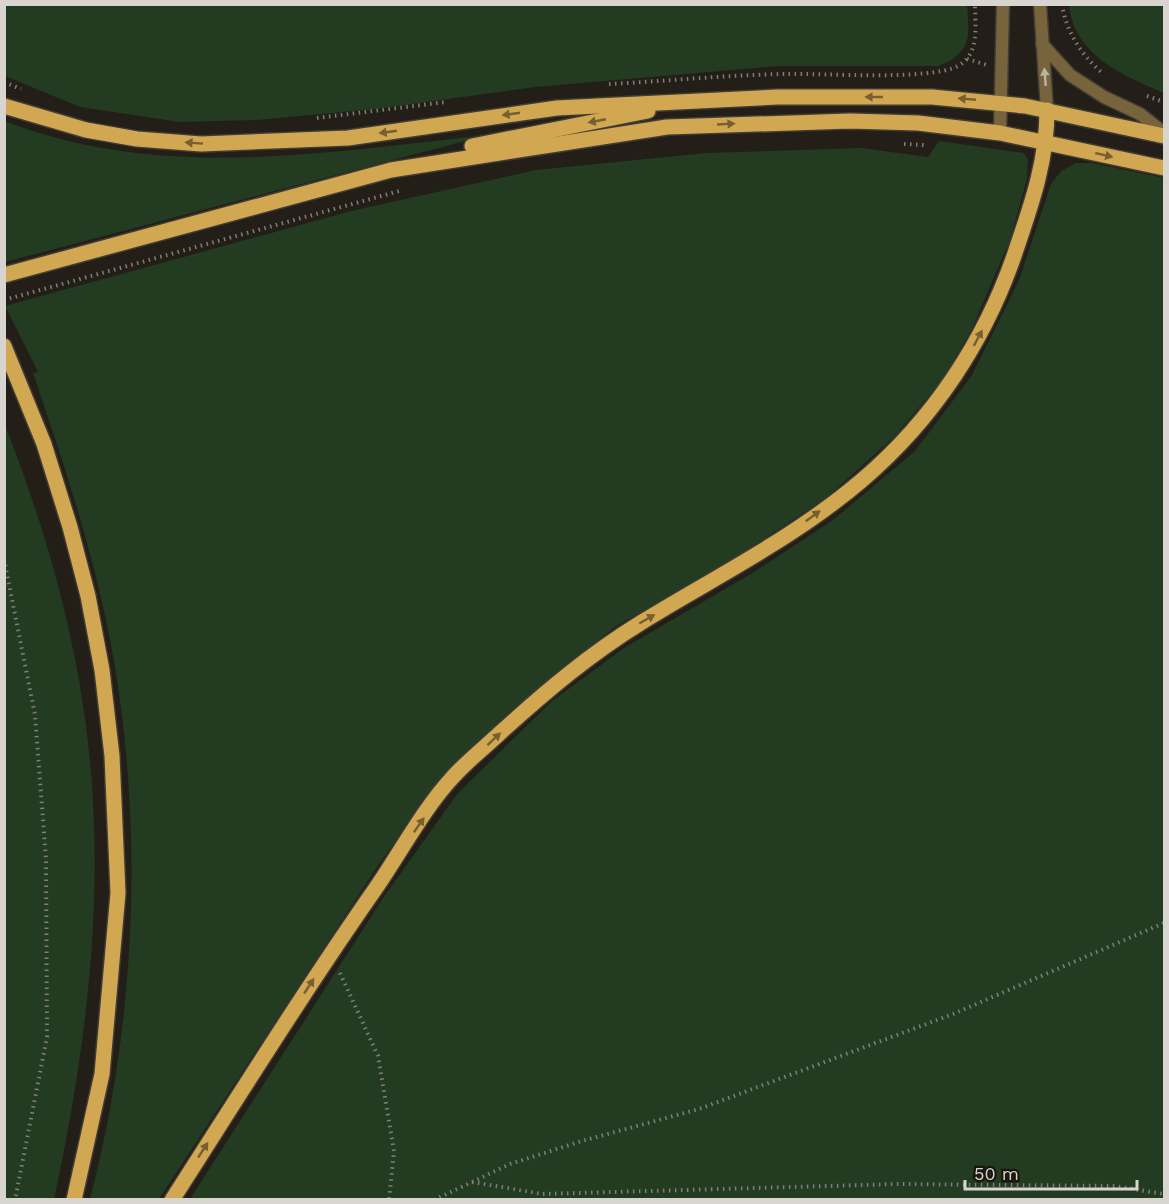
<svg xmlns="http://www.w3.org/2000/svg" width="1169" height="1204" viewBox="0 0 1169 1204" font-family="'Work Sans',sans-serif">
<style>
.green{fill:#223b21}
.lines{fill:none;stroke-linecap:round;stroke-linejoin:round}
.street-casing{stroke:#403c35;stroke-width:15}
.primary-casing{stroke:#403c35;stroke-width:18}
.path{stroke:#827e78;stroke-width:4;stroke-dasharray:1.5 4.5;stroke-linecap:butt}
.street{stroke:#77643c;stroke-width:12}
.primary{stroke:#d1a851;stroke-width:15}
.oneway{fill:#bbb3a4}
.oneway2{fill:#765f30}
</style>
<rect width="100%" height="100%" fill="#231f18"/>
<g class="green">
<path d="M967,4C969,36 973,53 938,66H778L535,87L375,109L257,120L180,122L80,107L5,76V5Z"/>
<path d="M1069,5H1164V93C1123,76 1074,55 1069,5Z"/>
<path d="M5,121C159,182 327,152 488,135L5,262Z"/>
<path d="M939,141L1024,153L1028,160L1027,179L1010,240L971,331L943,379L895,436L826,498L720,568L616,626L508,713L435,787L379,864L159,1199H90C135,1026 144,838 114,661C97,563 65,467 33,373L38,372L5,306L351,211L536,170L706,153L861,148L928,157Z"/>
<polygon points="1076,163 1092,163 1164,178 1164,1199 190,1199 385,895 458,793 552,701 624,648 754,572 833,520 915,451 972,375 1019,280 1051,184 1061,171"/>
<path d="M4,423C47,531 79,645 90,761C104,908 85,1056 54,1199H5Z"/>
</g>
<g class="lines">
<defs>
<g id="street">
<polyline points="1040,4 1047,110"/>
<polyline points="1042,44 1070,75 1104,97 1140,114 1164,133"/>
<polyline points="1000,133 1003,4"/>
</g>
<g id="primary">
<polyline points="4,106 86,130 137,139 201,144 348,138 557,108 777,97 932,97 1025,106 1164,136"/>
<polyline points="472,146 648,111"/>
<polyline points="4,275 391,170 667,127 850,121 918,123 1000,133 1164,168"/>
<polyline points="4,346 44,444 70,527 88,596 102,670 112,756 118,893 102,1074 74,1200"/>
<path d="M172,1200C240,1094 306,988 378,885C401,851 425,807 452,778C466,762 484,748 500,733C545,692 590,654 642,622C715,577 794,538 861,481C933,420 986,340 1016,250C1032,203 1047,160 1047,110"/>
</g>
</defs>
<use href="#street" class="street-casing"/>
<use href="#primary" class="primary-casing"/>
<g class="path">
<path d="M1062,4C1066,32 1081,54 1101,72"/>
<polyline points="967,59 987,65"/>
<polyline points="4,82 21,89"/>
<path d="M609,84C668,81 727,75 786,74C823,73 929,81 958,66C980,54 975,26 975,4"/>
<polyline points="1147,96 1164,102"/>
<polyline points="317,118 446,102"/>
<polyline points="904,144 924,145"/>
<polyline points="4,300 403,190"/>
<polyline points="4,559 35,715 46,859 47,1037 15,1200"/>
<polyline points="340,973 378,1056 394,1151 389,1200"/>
<polyline points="472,1182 542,1194 898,1184 1115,1186 1164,1194"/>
<polyline points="434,1200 510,1164 582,1141 699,1109 953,1014 1164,923"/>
</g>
<use href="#street" class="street"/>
<use href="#primary" class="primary"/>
</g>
<defs><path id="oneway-solid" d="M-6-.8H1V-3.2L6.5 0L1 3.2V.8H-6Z" transform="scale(1.5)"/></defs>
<use class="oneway" href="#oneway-solid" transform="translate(1045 77) rotate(-95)"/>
<g class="oneway2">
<use href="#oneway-solid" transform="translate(874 97) rotate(180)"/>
<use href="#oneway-solid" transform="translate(967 99) rotate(-175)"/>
<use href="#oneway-solid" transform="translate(511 114) rotate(172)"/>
<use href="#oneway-solid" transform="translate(597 121) rotate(169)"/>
<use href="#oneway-solid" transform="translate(726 124) rotate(-3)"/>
<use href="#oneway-solid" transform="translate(388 132) rotate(172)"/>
<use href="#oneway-solid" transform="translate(194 143) rotate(-176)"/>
<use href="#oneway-solid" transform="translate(1104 155) rotate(13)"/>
<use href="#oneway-solid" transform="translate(978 338) rotate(-62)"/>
<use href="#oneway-solid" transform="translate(813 516) rotate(-36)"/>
<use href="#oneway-solid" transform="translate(647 619) rotate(-30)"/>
<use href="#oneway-solid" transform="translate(494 739) rotate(-43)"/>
<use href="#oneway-solid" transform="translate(419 825) rotate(-55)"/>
<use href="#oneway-solid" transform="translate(309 986) rotate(-57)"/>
<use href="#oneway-solid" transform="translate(203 1150) rotate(-57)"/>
</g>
<rect width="1169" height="1204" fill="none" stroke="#d8d5d0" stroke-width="12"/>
<path d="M965 1180v9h172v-9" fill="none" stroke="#d8d5d0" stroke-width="3"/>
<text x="974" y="1180" font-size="18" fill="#d8d5d0" stroke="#1a160f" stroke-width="4.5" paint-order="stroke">50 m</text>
</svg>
